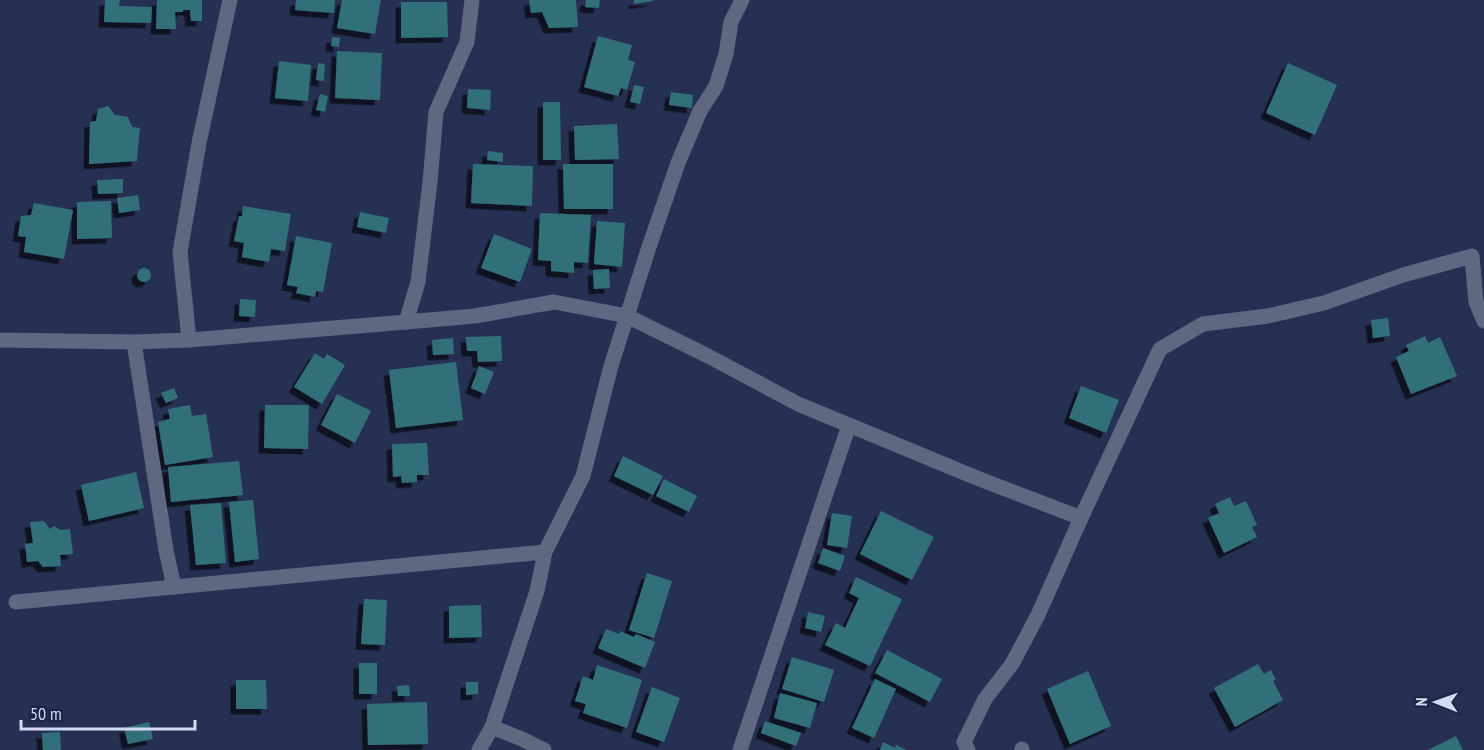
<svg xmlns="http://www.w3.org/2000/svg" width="1484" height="750" viewBox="0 0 1484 750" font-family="'PT Sans Narrow',sans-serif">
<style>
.building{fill:#336f79;filter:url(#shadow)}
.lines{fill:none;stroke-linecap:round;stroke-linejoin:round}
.minor{stroke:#606881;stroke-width:15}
</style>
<defs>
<filter id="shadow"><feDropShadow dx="-5.5" dy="5.5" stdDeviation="0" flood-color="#0009"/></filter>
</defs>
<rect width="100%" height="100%" fill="#263053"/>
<g class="building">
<polygon points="105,0 120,0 119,6 152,7 151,23 104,22"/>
<polygon points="157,0 202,0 202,21 191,21 190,10 183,10 183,12 175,12 176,29 156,29"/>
<polygon points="296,0 335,0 334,13 295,10"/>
<polygon points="342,0 381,0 375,34 337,28"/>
<polygon points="529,0 576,0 578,27 549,28 542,12 531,13"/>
<polygon points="586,0 600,0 599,8 585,7"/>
<polygon points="634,0 653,0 653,1 634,4"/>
<polygon points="401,2 447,2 448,37 401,38"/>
<polygon points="598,36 632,45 628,60 635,62 627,90 621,88 618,96 584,87"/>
<polygon points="332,37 340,38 339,47 331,46"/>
<polygon points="337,51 382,53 380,100 335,98"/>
<polygon points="279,61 311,65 308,101 275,98"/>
<polygon points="318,63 325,64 324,81 316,80"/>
<polygon points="1288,63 1337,85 1315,135 1266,113"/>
<polygon points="634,85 644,87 640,104 630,102"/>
<polygon points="468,89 491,90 490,110 467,108"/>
<polygon points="671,92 693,95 692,108 669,105"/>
<polygon points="320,94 328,96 325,112 316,110"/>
<polygon points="543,102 560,102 561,160 543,160"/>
<polygon points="108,106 115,115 128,117 132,127 140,128 137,161 89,164 90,122 96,121 98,109"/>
<polygon points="617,124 619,159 575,160 574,126"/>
<polygon points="488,151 503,153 503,162 487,160"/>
<polygon points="473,164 533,166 532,206 471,203"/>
<polygon points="563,164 613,164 613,209 564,209"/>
<polygon points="123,179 123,193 98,194 97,180"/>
<polygon points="138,195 140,210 119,213 117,198"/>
<polygon points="111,201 112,238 77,239 77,202"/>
<polygon points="34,203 73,210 64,259 24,252 26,237 18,236 21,216 31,215"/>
<polygon points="243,206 291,214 285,251 271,249 269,262 242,257 244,243 234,241 239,216 242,216"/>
<polygon points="360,212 389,218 386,233 357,227"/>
<polygon points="540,213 591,215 588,263 574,262 574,273 551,271 551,261 538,260"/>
<polygon points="597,221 625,223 622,267 594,264"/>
<polygon points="494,234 532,249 520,282 481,268"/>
<polygon points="296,236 332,243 323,292 316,291 315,297 296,293 298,287 287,285"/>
<circle cx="144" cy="275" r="7"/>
<polygon points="609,269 610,288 594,289 593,270"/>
<polygon points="240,299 256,300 255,317 239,316"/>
<polygon points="1388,318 1390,336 1373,338 1371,320"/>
<polygon points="501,336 502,361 478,362 477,351 467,351 466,337"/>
<polygon points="1425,336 1428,343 1440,337 1457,376 1411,394 1396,357 1409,351 1406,345"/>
<polygon points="453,338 454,354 433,355 432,340"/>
<polygon points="315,353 324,359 327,354 345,365 322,404 294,387"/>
<polygon points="456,362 463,420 396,428 389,370"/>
<polygon points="479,366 494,372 485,394 471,388"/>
<polygon points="1081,386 1119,400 1106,433 1069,418"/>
<polygon points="174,388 178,398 166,403 161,393"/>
<polygon points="337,394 371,411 355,443 321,425"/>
<polygon points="190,405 192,416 206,414 213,457 165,465 158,422 170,419 168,409"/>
<polygon points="265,405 309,405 308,449 264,448"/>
<polygon points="427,443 429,475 417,475 417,482 402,483 401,476 393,477 392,444"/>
<polygon points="623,456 663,476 653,495 614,476"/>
<polygon points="239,461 243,495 171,502 168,467"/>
<polygon points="136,472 144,508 89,521 81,485"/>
<polygon points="664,479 697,496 689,512 656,496"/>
<polygon points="1230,497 1234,506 1246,501 1257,525 1252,527 1257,537 1224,553 1208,518 1219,513 1215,504"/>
<polygon points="253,500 259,559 235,562 229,502"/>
<polygon points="221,503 226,563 196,565 190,505"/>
<polygon points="881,511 934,537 912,580 860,554"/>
<polygon points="832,513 852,516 847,548 827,545"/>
<polygon points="44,521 50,529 54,526 60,530 70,529 73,554 60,555 61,566 43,567 38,561 27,562 25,544 33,543 30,522"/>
<polygon points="823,548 845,556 840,571 818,563"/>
<polygon points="647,573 672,581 654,638 629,630"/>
<polygon points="856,577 902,599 870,666 825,645 836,623 845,628 859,598 849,593"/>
<polygon points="364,599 387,600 385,645 361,644"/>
<polygon points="481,605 482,637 449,638 449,606"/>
<polygon points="808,612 825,616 821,632 805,628"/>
<polygon points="606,629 619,634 620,631 634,637 636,634 655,642 645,668 598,648"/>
<polygon points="887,650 942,679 930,702 875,673"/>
<polygon points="792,657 834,670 824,702 782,689"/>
<rect x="359" y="663" width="18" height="31"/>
<polygon points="1258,664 1264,674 1271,670 1276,680 1273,681 1283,700 1235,727 1214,688"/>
<polygon points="597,665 642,680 627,728 583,713 586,704 575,701 583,676 593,680"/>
<polygon points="1088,671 1111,726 1070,744 1047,689"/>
<polygon points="875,679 896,689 874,738 852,728"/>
<polygon points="236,680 266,680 267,709 236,709"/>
<polygon points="466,682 478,682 478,694 466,695"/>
<polygon points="409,685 410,696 398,696 397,686"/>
<polygon points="652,687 680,698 664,742 636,732"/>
<polygon points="780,693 817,703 810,728 774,718"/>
<polygon points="427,702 428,744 368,745 367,704"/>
<polygon points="765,721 801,733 796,746 761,733"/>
<polygon points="149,722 153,739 128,744 124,728"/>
<polygon points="60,732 61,750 43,750 42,733"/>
<polygon points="1456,736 1463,750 1428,750"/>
<polygon points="883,742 895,748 896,745 907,750 880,750"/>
</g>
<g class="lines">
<g class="minor">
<polyline points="472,0 467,42 436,112 430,182 418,282 406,322 475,316 554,302 627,316 708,356 798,404 977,478 1081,518 1160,349 1203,324 1268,316 1324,303 1403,275 1472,256 1476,302 1484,321"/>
<polyline points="0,340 134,342 189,340 406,322"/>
<polyline points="189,340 180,252 199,143 230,0"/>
<polyline points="134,342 166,550 174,587"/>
<polyline points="16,602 545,552"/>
<polyline points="492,727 522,739 544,750"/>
<polyline points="479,750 492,727 537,591 545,552 583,476 611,366 649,247 678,163 700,111 716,86 726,54 731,22 742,0"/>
<polyline points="740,750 849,425"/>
<polyline points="968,750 964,742 985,699 1012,664 1038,615 1081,518"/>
<polyline points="1022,750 1022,749"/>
</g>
</g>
<g transform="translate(1436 702) rotate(271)" stroke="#1d2648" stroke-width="4.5" paint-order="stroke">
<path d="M0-4.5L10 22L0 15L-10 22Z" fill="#d2dbf1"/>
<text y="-9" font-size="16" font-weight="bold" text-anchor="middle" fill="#d2dbf1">N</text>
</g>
<path d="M21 720v9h174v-9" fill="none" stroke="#d2dbf1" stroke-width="3"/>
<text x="30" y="720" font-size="18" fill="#d2dbf1" stroke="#1d2648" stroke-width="4.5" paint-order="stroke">50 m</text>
</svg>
